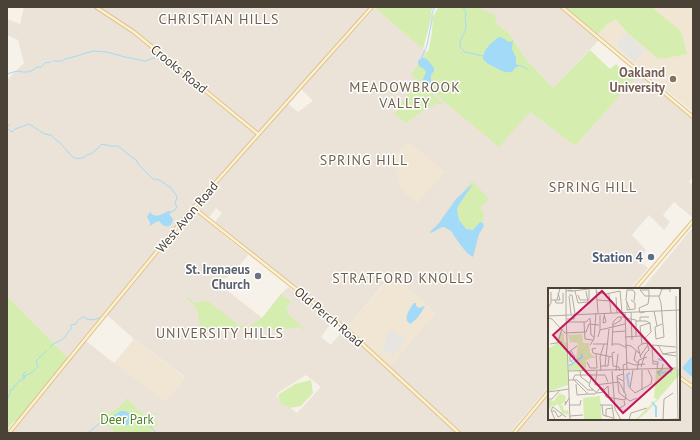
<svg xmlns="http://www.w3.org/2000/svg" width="700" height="440" viewBox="0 0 700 440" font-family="'PT Sans',sans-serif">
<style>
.residential{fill:#ebe3d7;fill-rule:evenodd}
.education{fill:#f0e6d3}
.green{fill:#d5eeaf}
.parking{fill:#e7e5e1}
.water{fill:#a2daf7}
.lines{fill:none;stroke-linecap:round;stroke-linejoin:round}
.stream{stroke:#a2daf7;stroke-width:1}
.secondary-casing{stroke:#dac496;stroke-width:4.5}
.secondary{stroke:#ffefcb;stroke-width:2.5}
.education-dot{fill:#8d6e63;stroke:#fff;stroke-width:1.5}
.service-dot{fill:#5c6f8a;stroke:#fff;stroke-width:1.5}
.worship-dot{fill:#6b7280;stroke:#fff;stroke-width:1.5}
.labels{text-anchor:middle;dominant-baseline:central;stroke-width:3;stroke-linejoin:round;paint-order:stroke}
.street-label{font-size:13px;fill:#4b4237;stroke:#fff}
.education-label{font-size:13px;font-weight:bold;fill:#785e54;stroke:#fff;text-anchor:end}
.service-label{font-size:13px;font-weight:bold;fill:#4e5e75;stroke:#fff;text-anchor:end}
.worship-label{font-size:13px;font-weight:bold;fill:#5b616d;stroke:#fff;text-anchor:end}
.park-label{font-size:13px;fill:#4e8423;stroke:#fff}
.neighbourhood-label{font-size:14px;letter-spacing:1px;fill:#6f5f4d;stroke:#fff}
.inset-river{fill:none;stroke:#a2daf7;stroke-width:2}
.inset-road{fill:none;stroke:#b2aca2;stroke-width:1}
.view{fill:#c2185b;fill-opacity:0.15;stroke:#c2185b;stroke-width:2}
.inset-edge{fill:none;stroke:#4b4237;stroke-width:2}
</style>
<rect width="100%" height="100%" fill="#f6f2ea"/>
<g class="residential">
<polygon points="24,7 370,7 191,208 67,357 7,296 7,80 24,63 18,40 7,35 7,19 20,24"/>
<polygon points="477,7 559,7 599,40 553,88 525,58 509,33 477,10"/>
<polygon points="375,8 427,52 411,74 530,112 575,146 639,73 693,119 693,176 689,182 693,186 693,218 674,202 663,215 670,222 664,230 649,215 632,235 646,250 638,260 648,268 631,289 549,289 549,386 510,433 463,433 389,367 435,313 392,274 347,328 215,222 222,213 216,208 209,217 197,208 287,103 298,112 313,101 301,89"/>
<path d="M195,211L248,255L232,274L226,278L214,280L262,318L281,294L288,287L333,321L321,337L331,345L344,329L457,433H12L86,341L114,363L166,401L185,377L134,339L107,315L193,212ZM306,375L321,387L297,413L276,396L279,392Z"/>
<polygon points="693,227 693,385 679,375 679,289 642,289"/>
<polygon points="679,379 693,389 693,433 517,433 549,395 549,419 679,419"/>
</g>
<g class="education">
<polygon points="565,7 693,7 693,112 614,47"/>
<polygon points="408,141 445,172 417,204 405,193 399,185 393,155 398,152"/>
<polygon points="393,274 435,313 389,367 347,328"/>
<polygon points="134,339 185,378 166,402 114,363"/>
</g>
<g class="green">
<polygon points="376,7 434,7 431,11 431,19 423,49 375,8"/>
<path d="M439,7H479L481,9L494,14L497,24L509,33L525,58L553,88L590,50L610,69L616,64C620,68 624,71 630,70L637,76L575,146L530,112L499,147L411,74L427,52L429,49L432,32L433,16Z"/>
<polygon points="565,7 653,7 657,12 681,31 687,54 661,59 657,58 628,33 616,19 606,25 598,34"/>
<path d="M413,78L444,104C431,102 419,114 409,121L406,123L395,114L401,103L409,92L404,88V87L409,92L413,87Z"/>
<polygon points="472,181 489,199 480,208 484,212 483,215 484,219 482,222 480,222 474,229 471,230 466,229 459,220 457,211 458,206 471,187 472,184 463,191"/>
<polygon points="281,294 291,302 286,308 289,315 302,326 306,333 305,333 301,327 277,330 250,327 250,325 262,318"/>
<polygon points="7,296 68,358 16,422 14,421 7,430"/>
<path d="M188,297L194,303L204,301L209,302L240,326L246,325V327L215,331L213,340L212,339L213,331L201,329C199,326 200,323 199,320C198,309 195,305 186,298Z"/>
<polygon points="311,380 313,393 301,406 290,408 281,404 278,395 295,384"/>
<path d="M127,398L138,410L150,419L156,412L157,413L151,420L157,424L150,433H117L97,418L101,416V407H102L103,416C114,412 121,407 127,398Z"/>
</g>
<g class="parking">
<polygon points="625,34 626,35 627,34 645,50 635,62 617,46 619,44 618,43"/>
<polygon points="390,330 404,338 405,339 404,343 394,355 392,355 384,351 385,350 382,349 385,343 387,336"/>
</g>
<g class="water">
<path d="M499,37C504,37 506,42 511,42L513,40L512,49L516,58V64L521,66L516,67L512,72C503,73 503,71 496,68C491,65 487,64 483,59C483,49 492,42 499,37Z"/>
<path d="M422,57L428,60L434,68V71L431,75V84L429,87L425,86L422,82L426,72C425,68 420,68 418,64V61Z"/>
<polygon points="472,184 471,187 458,206 457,210 459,220 466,229 473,230 480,222 483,223 484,226 479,234 473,257 467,253 459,243 451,231 444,227 442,227 431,233 430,232 439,223 456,199"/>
<path d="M170,211L171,212L169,214L173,219C172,229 164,228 159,221L156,222L150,226V222L147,217L150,212C156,220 162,213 170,211Z"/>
<path d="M414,303H416V306L419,308L424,306H425C421,313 417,320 410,324L407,321C405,315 410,308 414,303Z"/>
<polygon points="693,355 693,376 691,376 682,368"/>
<path d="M121,411C126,410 131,414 134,418L131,422L127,425L116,424L111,418V417Z"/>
</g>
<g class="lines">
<g class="stream">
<path d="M463,7L466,13C464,18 466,22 466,27C465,35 459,38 460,47L465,52L483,56"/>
<polyline points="422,57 427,45 432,20 432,13 435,7"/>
<polyline points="53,61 62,61 65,59 70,58 93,51 107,52 125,57 145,61 157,57"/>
<polyline points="521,66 526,68 528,70"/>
<polyline points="7,74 17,71 23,72 28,72 33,70 37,67 41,67 45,63 50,62"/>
<polyline points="7,126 10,125"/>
<path d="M7,128L12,132L15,129L29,124C37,128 42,135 51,135C54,139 60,142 63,146C67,150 71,157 75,158C78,159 82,158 85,157L86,155C92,155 98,148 102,144L110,146H118L137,161L138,164L152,178L155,180L158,179L161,181L171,188L176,195L177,198L175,203L177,207L175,210L170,213"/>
<path d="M50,347C54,342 60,342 65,337C67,334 68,331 71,329V325L76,324C76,321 81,317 84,317C88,321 94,320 99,318"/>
<polyline points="23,378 23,375 25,372"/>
<path d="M7,400L10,394V390L13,389L14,386L16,385C18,381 21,380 25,378L24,376C30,375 35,370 38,366L36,362L37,360L46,351"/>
<polyline points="7,404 8,403 7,400"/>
<polyline points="7,407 7,409"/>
<polyline points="7,412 7,414"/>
<path d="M133,421C144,422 149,423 156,433"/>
<polyline points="88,433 101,422 111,418"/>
</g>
<defs>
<g id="secondary">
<polyline points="96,7 134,32 258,134"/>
<polyline points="562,7 693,117"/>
<polyline points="194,208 345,328 459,433"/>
<polyline points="635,289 693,221"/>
<polyline points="679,377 693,387"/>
<polyline points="9,433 73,354 186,216 297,91 372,7"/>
<polyline points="514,433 549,391"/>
</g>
</defs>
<use href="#secondary" class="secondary-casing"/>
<use href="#secondary" class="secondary"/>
</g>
<circle class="education-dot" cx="673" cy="79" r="4"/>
<circle class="service-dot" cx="651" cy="257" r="4"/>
<circle class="worship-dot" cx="258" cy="276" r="4"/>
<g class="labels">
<g class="street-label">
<text transform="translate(179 69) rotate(39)">Crooks Road</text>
<text transform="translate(187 217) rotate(-50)">West Avon Road</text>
<text transform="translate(329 317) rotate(40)">Old Perch Road</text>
</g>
<g class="education-label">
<text x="665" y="72">Oakland<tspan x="665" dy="15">University</tspan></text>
</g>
<g class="service-label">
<text x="643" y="257">Station 4</text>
</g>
<g class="worship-label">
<text x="250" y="269">St. Irenaeus<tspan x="250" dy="15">Church</tspan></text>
</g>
<g class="park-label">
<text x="127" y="419">Deer Park</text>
</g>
<g class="neighbourhood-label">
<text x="219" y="19">CHRISTIAN HILLS</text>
<text x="405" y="87">MEADOWBROOK<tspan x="405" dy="16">VALLEY</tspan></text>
<text x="364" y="160">SPRING HILL</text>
<text x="593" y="187">SPRING HILL</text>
<text x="403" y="278">STRATFORD KNOLLS</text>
<text x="220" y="333">UNIVERSITY HILLS</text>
</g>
</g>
<g transform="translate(548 288)">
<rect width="132" height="132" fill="#f6f2ea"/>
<path d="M12,43L16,46V54L19,55L20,97L0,104V61L9,55ZM34,46L35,55H41L42,65L48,70H43L35,74L38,73V82H21V76L28,72L30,55L22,54L20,47ZM108,81H132V86L99,124L89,132H87L109,111L106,110ZM11,105L18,108L17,114L12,117H15L16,123L20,122L21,127L14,125L10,116L0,121V111L6,113ZM52,108L54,132H36L35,110Z" fill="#d5eeaf"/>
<path class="inset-river" d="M110,71L117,73L123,80M21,78L34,69L33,66M110,85L124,84M81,99L79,87L82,85M104,114L108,119V129"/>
<path class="inset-road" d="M18,0V26M48,0L50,25M112,1H122V4M114,1L111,9L113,15L116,49L108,51L107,39L114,36M18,3L22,2L25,3H20M25,3L48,0M27,3L30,15L40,14L38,3M48,4L58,6L72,3L74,24M61,6L63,25M21,7H24L27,26M30,7L32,12H41V2M21,8L23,26M128,8L130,131M68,9L69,25M3,12H12L10,5M7,12L8,15H15V5M9,12L12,0M49,12L62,13M79,14V22L87,21V15L83,12M0,20L3,15V4M82,22L78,12L79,2H85L87,5L86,13M106,23L109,38M77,24L79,82M83,24L84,52M97,24L92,25L91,20L100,16L101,9V2H92L97,8H111M18,26L22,132M56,26L58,34L55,35L56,28M0,28L132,22M0,30L4,31L17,45L38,44L41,36L51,37M77,30L88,32V48M19,31H26L27,26M88,33H98L102,35L103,44L97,50M92,33V29H101M19,34H38L42,30L43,47L46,49M36,34L37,51L45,52M65,37L73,32V29M52,42V27M65,44L77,43M50,49L52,42L77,36M77,49L93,48M10,54L14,41M2,56L14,54M45,56H60M64,56H71L79,60M42,57L46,51L48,25M77,57L83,58L91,65M104,57L128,59M104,57L105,76H110M110,57L115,66L128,68M64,58L65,34L70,29H77M48,60L44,61L45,65L64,69M88,63L86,72L90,75M67,64L64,65L65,78L71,79L72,83M114,66L128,64M92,68L100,57M93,70L90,59L94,56L92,38L102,35M105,73L110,74L109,81M22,74V63L29,58M23,74L27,69L23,63M39,74L42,80H49L48,66M78,74L87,77L97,76M52,78H60L61,69M57,78L61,41M93,79L97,66L101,62L99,55L94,56M85,82L82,100L87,105L103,96L104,90L100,82M89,82L91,72L99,69M20,83L128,80M32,83L33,89L41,95M53,83L52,69L56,56M64,83L67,121L73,132M68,83L70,66M75,86L69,88L71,105L82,113L89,110M44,87L41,98L49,105L56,104M112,88L109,84L114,82L115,76M69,90L76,93V105M25,91L27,87H57L60,94M25,91L40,106H47L51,101H56M21,92H29L40,102H46M76,92L75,77L78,76M28,96L29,107L40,106M47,97L71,94L78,107L77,112L58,109L56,102L60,98M47,97L49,83M60,98L61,110M94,102V82M0,104L21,101M0,111H4L12,102M18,113L17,117L21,110M21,117H32L33,112M52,117H64L66,131M54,117L55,127L65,130M70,121L77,117L76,113M4,123H7L10,129L14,127M22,128L35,127M58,129V121L65,120M7,132L3,122L5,119L18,129M81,132L83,125L99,120M111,132L129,131M115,132L116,111L125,105"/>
<path class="view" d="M54,3L124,81L75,125L5,47Z"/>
<rect width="132" height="132" class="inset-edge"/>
</g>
<rect width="700" height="440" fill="none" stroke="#4b4237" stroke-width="16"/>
</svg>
